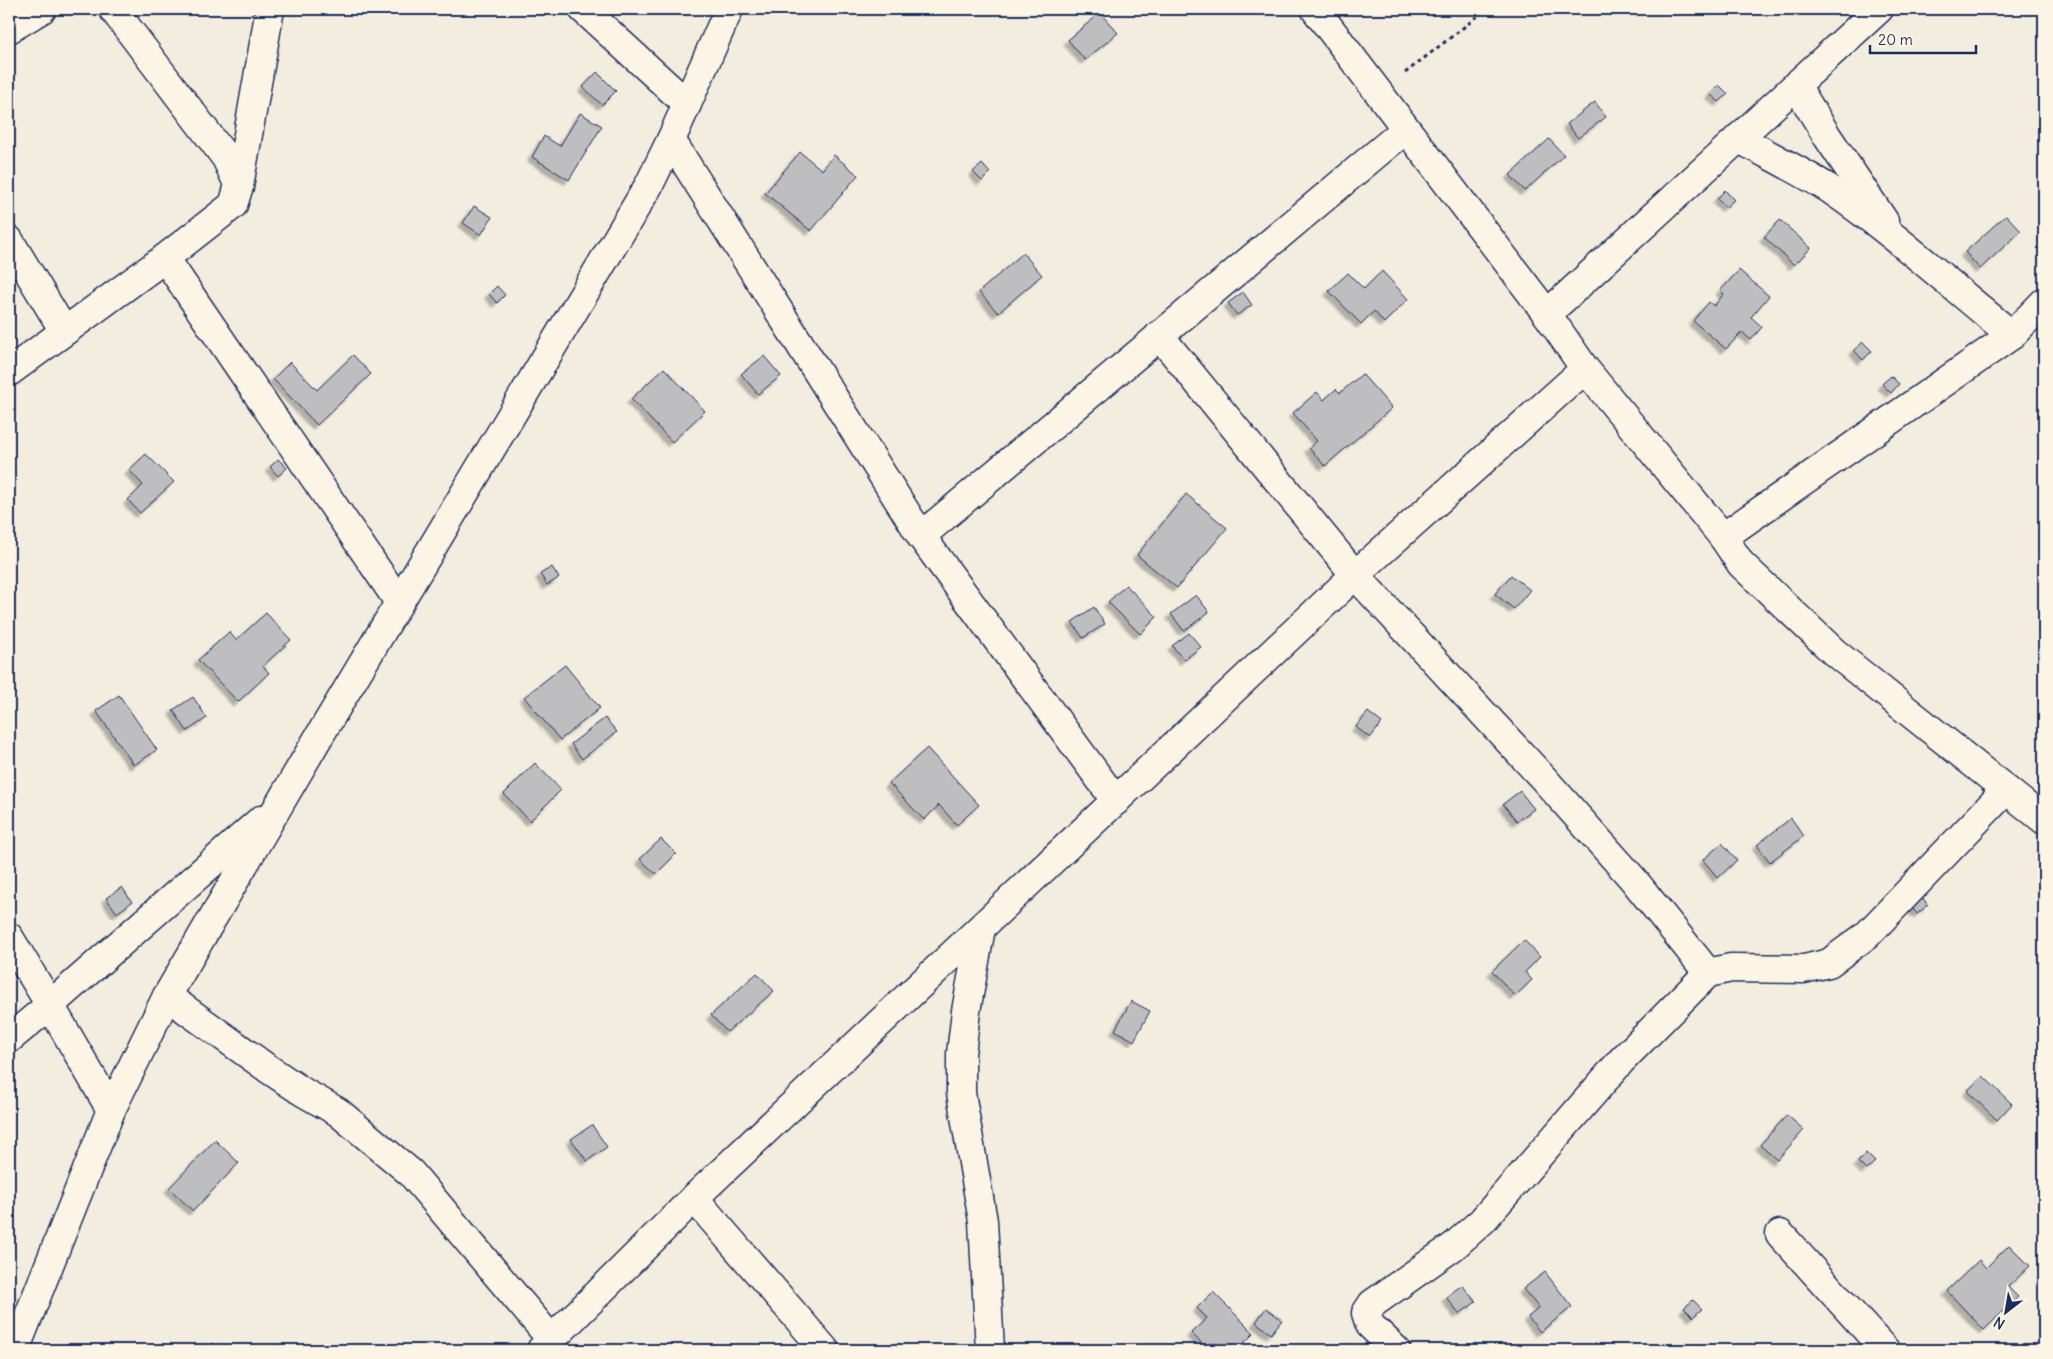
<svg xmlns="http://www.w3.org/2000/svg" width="2053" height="1359" viewBox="0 0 2053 1359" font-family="Delius,sans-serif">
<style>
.building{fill:#bebec0;stroke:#1b2f5e;filter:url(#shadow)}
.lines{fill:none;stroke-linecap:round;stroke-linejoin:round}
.minor-casing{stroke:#1b2f5e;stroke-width:31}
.path{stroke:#1b2f5e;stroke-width:3;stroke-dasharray:4 4;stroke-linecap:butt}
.minor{stroke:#fcf5e5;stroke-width:28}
</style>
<defs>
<filter id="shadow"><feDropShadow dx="-4.5" dy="4.5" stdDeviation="1" flood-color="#0004"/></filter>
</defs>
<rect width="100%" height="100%" fill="#f3ede0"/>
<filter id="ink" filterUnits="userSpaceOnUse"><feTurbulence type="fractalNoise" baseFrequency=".02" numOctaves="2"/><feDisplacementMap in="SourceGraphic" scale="10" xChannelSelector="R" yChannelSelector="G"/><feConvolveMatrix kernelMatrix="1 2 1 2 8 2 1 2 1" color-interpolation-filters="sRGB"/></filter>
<g filter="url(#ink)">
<g class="building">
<polygon points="1100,13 1118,33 1085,60 1068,40"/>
<polygon points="597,72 616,91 602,105 583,87"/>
<polygon points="1719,85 1728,94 1719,102 1710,94"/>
<polygon points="1595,102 1606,117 1578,138 1567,124"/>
<polygon points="580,113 602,126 569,180 532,157 544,136 560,146"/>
<polygon points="1549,139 1564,155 1525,191 1510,175"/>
<polygon points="800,152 822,170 834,155 858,175 811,231 765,193"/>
<polygon points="982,164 990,173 982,181 973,172"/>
<polygon points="1725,190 1734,200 1726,207 1717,199"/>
<polygon points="474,206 492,217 481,235 463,223"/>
<polygon points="2006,215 2021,231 1980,269 1965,252"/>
<polygon points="1780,220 1811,248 1794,265 1764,237"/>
<polygon points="1023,253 1042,275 998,313 979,292"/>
<polygon points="1739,270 1769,296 1751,317 1762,327 1751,340 1742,332 1726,349 1693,321 1709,302 1714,306 1724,294 1720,291"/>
<polygon points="1382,271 1408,299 1384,323 1374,311 1361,324 1329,291 1348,273 1364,289"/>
<polygon points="497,286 505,295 497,303 489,294"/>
<polygon points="1243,292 1252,305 1237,315 1228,303"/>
<polygon points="1863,342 1872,351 1863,360 1854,350"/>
<polygon points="353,355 371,374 317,425 273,379 290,362 317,390"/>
<polygon points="764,356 781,376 758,394 741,374"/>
<polygon points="664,368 705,411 672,442 631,399"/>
<polygon points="1362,374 1392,408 1325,466 1309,448 1317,441 1293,413 1317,392 1324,400 1336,389 1340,393"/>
<polygon points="1891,376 1899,384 1891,393 1882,384"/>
<polygon points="146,454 174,482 140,513 128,500 143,485 129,470"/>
<polygon points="278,459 287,468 278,476 270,467"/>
<polygon points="1186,494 1227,528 1177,588 1137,555"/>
<polygon points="552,567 559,578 547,585 540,574"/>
<polygon points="1511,575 1530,590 1514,609 1495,594"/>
<polygon points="1126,585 1157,617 1140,634 1108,602"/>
<polygon points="1196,595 1209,612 1184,631 1171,614"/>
<polygon points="1094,607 1105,624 1083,638 1072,622"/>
<polygon points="266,613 291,640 263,666 269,673 238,702 198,660 229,632 236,640"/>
<polygon points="1189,633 1201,647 1184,660 1172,646"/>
<polygon points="565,665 600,708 560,740 524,697"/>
<polygon points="119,695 157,750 134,765 96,711"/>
<polygon points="193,697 207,718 187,731 173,710"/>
<polygon points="1368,712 1382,723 1370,738 1356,727"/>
<polygon points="605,718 617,732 582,759 571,744"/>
<polygon points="927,748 979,805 957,825 939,805 924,820 889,783"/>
<polygon points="535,763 561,790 530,821 504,794"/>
<polygon points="1520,791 1534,809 1517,821 1503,804"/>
<polygon points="1791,818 1804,836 1770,862 1757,845"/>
<polygon points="661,839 676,854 656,874 640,859"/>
<polygon points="1722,843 1737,860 1718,878 1703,860"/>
<polygon points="122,887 132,902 117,913 106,898"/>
<polygon points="1922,897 1928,905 1917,914 1910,905"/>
<polygon points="1524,940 1540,957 1525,972 1532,980 1515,996 1492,971"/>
<polygon points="757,973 774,991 727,1032 711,1015"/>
<polygon points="1131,1001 1150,1011 1134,1041 1115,1030"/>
<polygon points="1983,1076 2012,1104 1997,1120 1967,1091"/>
<polygon points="1787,1115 1804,1130 1777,1160 1760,1145"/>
<polygon points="592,1125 607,1147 587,1161 571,1139"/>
<polygon points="215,1140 239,1163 193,1211 169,1188"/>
<polygon points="1866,1153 1875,1162 1866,1170 1858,1162"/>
<polygon points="2009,1245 2030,1266 2008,1287 2018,1297 1984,1330 1947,1291 1979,1260 1986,1268"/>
<polygon points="1545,1272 1572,1307 1540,1332 1528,1317 1539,1308 1523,1289"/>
<polygon points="1462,1285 1476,1302 1459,1314 1446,1297"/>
<polygon points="1213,1292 1254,1333 1237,1350 1221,1350 1214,1343 1208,1349 1191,1333 1207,1318 1197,1308"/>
<polygon points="1693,1300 1702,1309 1693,1317 1684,1308"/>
<polygon points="1266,1308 1282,1320 1271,1334 1256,1322"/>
<polygon points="213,1343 220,1350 205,1350"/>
</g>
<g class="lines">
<defs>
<g id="minor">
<polyline points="113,9 226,158 239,186"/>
<polyline points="583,9 687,104"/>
<polyline points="1315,9 1547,314 1585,369 1723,537 1741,564 1834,652 2044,820"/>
<polyline points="9,29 42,9"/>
<polyline points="1796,85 1827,136 1884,221"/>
<path d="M1738,138C1768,155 1799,170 1828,188C1893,232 1951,286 2012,335"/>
<polyline points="671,140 921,536 1116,801"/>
<polyline points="9,240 64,331"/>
<polyline points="165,258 399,602"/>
<polyline points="1547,314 1879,9"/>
<polyline points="1159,335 1355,575 1544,779 1633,879 1708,973"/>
<polyline points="9,372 165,258 233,205 239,186 270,9"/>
<polyline points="921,536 1406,129"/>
<polyline points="1723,537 2012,335 2044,302"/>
<polyline points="981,928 966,1011 961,1054 961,1093 983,1221 990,1350"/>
<polyline points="9,937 50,1005 111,1110"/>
<polyline points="167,996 267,1068 303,1092 338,1112 411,1173 552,1340"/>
<polyline points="9,1039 50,1005 261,820"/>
<polyline points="694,1198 825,1350"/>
<polyline points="1780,1234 1885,1350"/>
<polyline points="15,1350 111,1110 167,996 314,745 649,185 671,140 729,9"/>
<polyline points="541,1350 694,1198 1355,575 1585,369"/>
<polyline points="1396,1350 1370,1325 1366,1313 1372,1304 1454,1246 1482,1221 1621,1061 1708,973 1731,968 1804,969 1829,963 1867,935 2006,790"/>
</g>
</defs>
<use href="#minor" class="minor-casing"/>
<polyline class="path" points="1405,73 1487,9"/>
<use href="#minor" class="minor"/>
</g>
</g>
<rect width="2053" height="1359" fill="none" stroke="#fcf5e5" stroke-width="30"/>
<rect x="15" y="15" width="2023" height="1329" fill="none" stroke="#1b2f5e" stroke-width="2" filter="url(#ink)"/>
<g transform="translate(2006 1312) rotate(211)" stroke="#fcf5e5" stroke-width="4" paint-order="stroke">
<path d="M0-4L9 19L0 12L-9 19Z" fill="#1b2f5e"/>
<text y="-8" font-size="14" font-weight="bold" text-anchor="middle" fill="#1b2f5e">N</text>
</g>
<path d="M1870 45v8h106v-8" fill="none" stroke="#1b2f5e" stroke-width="2.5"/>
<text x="1878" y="45" font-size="15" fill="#1b2f5e" stroke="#fcf5e5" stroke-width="4" paint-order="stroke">20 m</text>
</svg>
